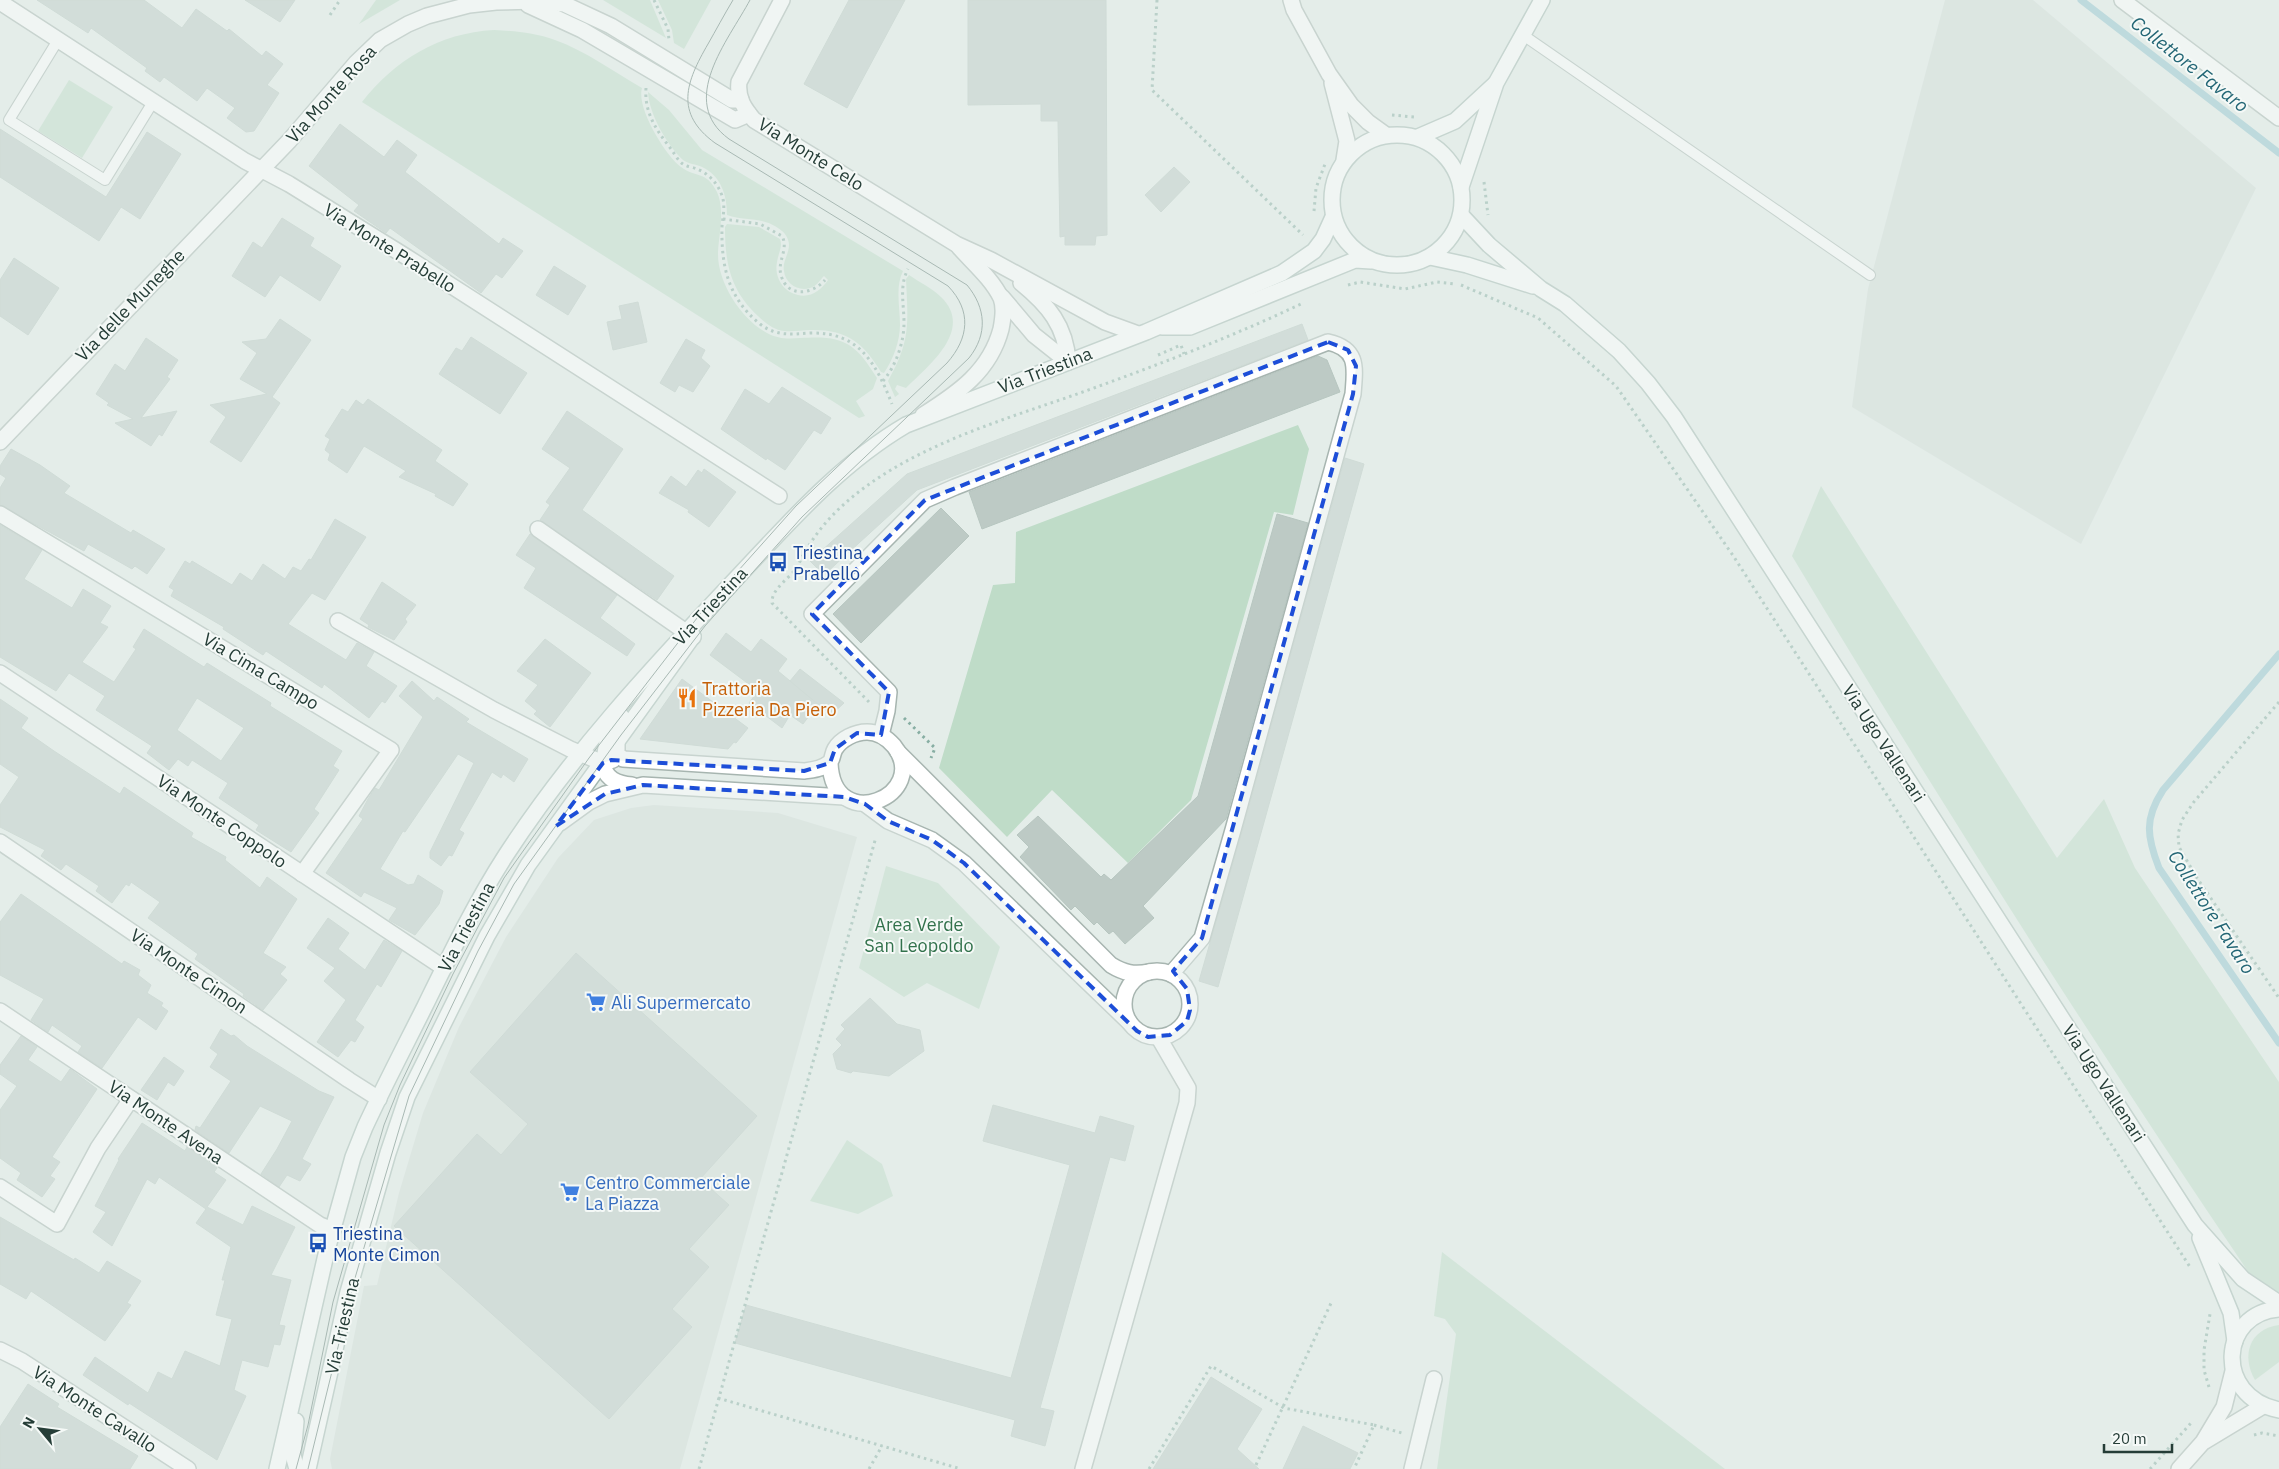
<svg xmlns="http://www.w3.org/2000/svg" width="2279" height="1469" viewBox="0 0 2279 1469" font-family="'IBM Plex Sans',sans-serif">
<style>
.built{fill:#d3ddd8}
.green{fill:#bfdcc8}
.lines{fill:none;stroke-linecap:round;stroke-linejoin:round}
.stream{stroke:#91c3ce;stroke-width:7}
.building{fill:#bdcac5;stroke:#b7c6c0;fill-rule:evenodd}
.lane-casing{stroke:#a7b5b0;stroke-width:12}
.street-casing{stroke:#a7b5b0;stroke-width:18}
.secondary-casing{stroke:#a3b8b1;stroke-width:18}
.path{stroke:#87aea3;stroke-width:3;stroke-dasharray:2.5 4;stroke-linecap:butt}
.lane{stroke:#fff;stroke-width:10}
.street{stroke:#fff;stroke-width:15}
.secondary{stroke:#fff;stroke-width:15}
.tram{stroke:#607972;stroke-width:1}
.marked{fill:none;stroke:#1d4ed8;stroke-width:4;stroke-dasharray:10 6;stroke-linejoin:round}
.labels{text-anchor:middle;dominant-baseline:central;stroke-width:4;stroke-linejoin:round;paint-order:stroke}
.street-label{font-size:18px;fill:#253d37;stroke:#f5f9f7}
.transit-label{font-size:18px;fill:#164399;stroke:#f5f9f7;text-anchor:start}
.food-label{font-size:18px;fill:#c56008;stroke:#f5f9f7;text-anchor:start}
.park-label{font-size:18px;fill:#32724c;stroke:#f5f9f7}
.shop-label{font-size:18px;fill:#366cbe;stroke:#f5f9f7;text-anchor:start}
.water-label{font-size:19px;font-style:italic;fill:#236675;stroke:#f5f9f7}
</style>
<rect width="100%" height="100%" fill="#e4ede9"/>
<g class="built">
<polygon points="1945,0 2033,0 2256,188 2081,544 1852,407 1868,289"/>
<polygon points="654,805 778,813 857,837 680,1469 332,1469 330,1459 364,1286 377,1285 399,1193 423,1113 459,1027 506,937 558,858 594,820 631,808"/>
</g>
<g class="green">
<polygon points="376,0 400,0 359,24"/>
<polygon points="603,0 650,0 666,38"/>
<polygon points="658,0 711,0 684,49 674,43 672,30"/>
<path d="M494,30C515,31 535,33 555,40C586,51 614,72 642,88C636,108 666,156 681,167C695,178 706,170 717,192C725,209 719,234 718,252C717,282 741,319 767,333C778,339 788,339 800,338C843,335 855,342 877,378L873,389L856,401L865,416L859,418L362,102C395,60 439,33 494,30Z"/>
<polygon points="69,80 113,107 82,158 38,131"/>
<path d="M648,92L669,110L702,150L903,271C895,287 900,307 900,325C900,341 893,360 884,373L881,372C863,342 846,329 810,330C802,330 793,332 784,331C774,330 765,323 758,316C730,290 725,263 725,227L727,224L759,227L780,239C783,247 778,254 777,262C774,277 783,292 798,295C811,298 821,290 828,280L824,276C820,280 816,287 810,288C798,292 785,283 784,271C782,262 789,254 789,245C789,240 786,234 782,231C763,215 746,222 727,215C727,195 721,176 702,167C696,164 688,164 683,160C667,145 649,114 648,92Z"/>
<path d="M909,275C919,282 932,288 941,297C975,330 928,366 906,388L897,385L895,389L899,394L895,397L888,381C911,340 908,324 906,279Z"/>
<polygon points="1298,425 1309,449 1293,515 1274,512 1191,800 1128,863 1052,790 1007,837 939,768 993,585 1015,583 1016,532"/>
<path d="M1821,486L2057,858L2104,799L2135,868L2279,1082V1293L2260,1283L2249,1273C2090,1038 1938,799 1792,556Z"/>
<polygon points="886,866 938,883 1000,947 979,1009 927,983 904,997 859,968"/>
<polygon points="847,1140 882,1164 893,1196 858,1214 810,1201"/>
<polygon points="1442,1252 1725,1469 1437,1469 1456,1334 1445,1319 1434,1316"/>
<path d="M2279,1325V1362L2255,1380C2241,1356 2249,1329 2279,1325Z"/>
</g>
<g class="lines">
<g class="stream">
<polyline points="2081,0 2279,153"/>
<path d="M2279,654L2163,790C2144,819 2147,837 2159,868L2279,1043"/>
</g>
</g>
<g class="building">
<polygon points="37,0 144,0 182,28 196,9 227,31 229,29 262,56 266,51 283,64 267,85 279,93 254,131 246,132 227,118 235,108 207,88 197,101 164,77 160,82 145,71 147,68 91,28 88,33"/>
<polygon points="245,0 295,0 280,22"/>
<polygon points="849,0 905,0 847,108 804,84"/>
<polygon points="968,0 1106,0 1107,235 1096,236 1095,245 1065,245 1065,236 1060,237 1058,121 1041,121 1041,104 968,105"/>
<polygon points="340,124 384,157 397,140 417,155 405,172 499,244 503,238 523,251 502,278 496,274 481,293 390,228 386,233 354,211 359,205 309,166"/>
<polygon points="0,129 106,197 147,132 181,154 140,219 121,207 99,241 0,177"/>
<polygon points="1174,167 1190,182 1161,212 1145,195"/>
<polygon points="282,218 314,238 310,246 341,266 320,301 280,275 265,297 232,276 253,242 262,248"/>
<polygon points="14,258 59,288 28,335 0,316 0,280"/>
<polygon points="554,266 586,286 568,315 536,295"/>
<polygon points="638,302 647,342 613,350 607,322 622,319 619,306"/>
<polygon points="280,319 311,340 272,397 280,403 241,462 210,442 226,417 210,405 267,394 240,379 257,353 242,342 266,339"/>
<polygon points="1302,324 1308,340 917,490 824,575 810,561 907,474"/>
<polygon points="471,337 527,373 500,414 439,374 456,348 462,351"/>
<polygon points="146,338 178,360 167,377 170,379 141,418 177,411 162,436 159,434 151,446 115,423 133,419 107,405 109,403 96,394 115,364 125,371"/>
<polygon points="686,339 705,350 701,358 710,366 693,392 679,385 675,392 660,383"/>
<polygon points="1318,356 1327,360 1340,392 982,529 969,492"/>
<polygon points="782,387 831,418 821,434 814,430 785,470 767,458 766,460 721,429 745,389 769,404"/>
<polygon points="368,399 442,450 435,461 468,484 453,506 435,496 436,494 399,477 406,471 364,446 347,473 328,460 330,454 325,450 330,439 325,436 342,409 348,412 356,400 363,405"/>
<polygon points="567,411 623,449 582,510 674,576 657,600 540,520 550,505 546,502 570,468 542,449"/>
<polygon points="11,449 40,465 70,486 64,493 131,533 133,530 165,549 147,574 135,566 132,569 88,544 84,551 0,505 0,488 6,478 0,474 0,466"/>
<polygon points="1345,458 1364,464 1218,987 1199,981 1242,832"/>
<polygon points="704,469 736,492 709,527 688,512 689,510 659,493 671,476 686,487 698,470 702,473"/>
<polygon points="941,508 969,536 861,643 833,614"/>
<polygon points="1277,514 1308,523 1226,819 1143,906 1154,918 1125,944 1113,931 1109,934 1097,922 1094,925 1075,906 1071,910 1020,857 1029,847 1017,835 1038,816 1101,877 1104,874 1111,880 1198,796"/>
<polygon points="335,519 366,537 325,600 312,593 288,624 346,660 357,643 374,652 366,666 397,686 385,703 382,701 369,718 324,684 322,688 266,651 263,655 223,629 224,627 171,596 174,590 169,587 185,561 190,564 192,561 232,585 240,573 252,581 263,564 285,579 293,567 301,571 309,559 311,560"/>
<path d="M0,525L42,550L24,579L72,608L83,589L111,606L100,623L108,627L82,662L114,682L136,649L133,647L144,629L204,667L207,663L271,703L270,706L342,751L333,766L339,770L314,809L319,813L291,852L256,830L259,825L219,798L228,783L192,760L188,766L178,759L169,770L147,753L152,746L96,710L105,696L69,673L56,691L0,657ZM197,698L244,728L221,761L177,730Z"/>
<polygon points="530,534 617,595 600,618 635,644 627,656 524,588 536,568 516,555"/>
<polygon points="382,582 416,605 405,619 407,622 394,640 368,627 369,625 360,619"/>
<polygon points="726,633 751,652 761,639 787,659 778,671 818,704 803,724 790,715 782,728 749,703 758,691 710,655"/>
<polygon points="545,639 591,673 550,727 534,714 537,711 525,701 538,685 517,671"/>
<polygon points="800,669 844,703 831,715 790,681"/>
<polygon points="682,679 748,728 736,743 734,742 728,749 640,739"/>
<polygon points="412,681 434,701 437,697 469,719 466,722 528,759 514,782 503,774 501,778 492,772 459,830 464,833 452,856 449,855 441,866 430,858 430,852 474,763 458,754 405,832 403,831 380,869 408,885 414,884 418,875 443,891 439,904 415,935 389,920 397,908 364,892 361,897 326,873 363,819 359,816 368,799 375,788 379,790 423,717 399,696"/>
<polygon points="0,699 28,718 21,728 54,751 120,794 124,787 193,833 191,837 226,857 225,860 260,888 267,877 297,899 263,953 286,967 280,974 287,980 263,1010 243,996 244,994 195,959 198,954 148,918 160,902 131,882 129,886 126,884 112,903 96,891 99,886 66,864 61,870 41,856 45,850 0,827 0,805 19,777 0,764"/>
<polygon points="21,894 122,964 124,961 140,970 138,975 151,985 147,993 163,1003 161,1006 168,1011 156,1030 138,1017 102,1068 78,1052 82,1046 52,1025 48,1032 31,1020 44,999 0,975 0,922"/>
<polygon points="328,918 349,933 338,949 365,970 384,940 402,951 381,987 377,984 355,1020 364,1027 355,1042 351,1040 338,1057 317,1042 346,1000 324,981 335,968 307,948"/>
<polygon points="576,953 757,1116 700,1179 729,1205 689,1249 709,1267 672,1309 692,1327 609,1419 394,1226 477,1134 501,1155 528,1124 470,1072"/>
<polygon points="870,998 897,1024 920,1030 924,1051 889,1076 853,1071 851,1073 837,1069 833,1054 842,1045 836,1039 845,1029 841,1025"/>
<polygon points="221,1029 231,1036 234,1035 247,1046 319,1091 334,1097 302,1159 311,1164 300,1181 287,1175 279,1187 261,1174 277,1149 292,1121 260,1106 229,1153 195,1130 196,1126 200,1128 231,1081 210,1067 218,1054 210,1048"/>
<polygon points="21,1036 37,1047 28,1060 61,1082 70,1069 97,1089 52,1157 60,1162 50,1176 55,1179 42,1197 17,1180 21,1173 0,1158 0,1110 17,1086 0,1074 0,1065"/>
<polygon points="164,1057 184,1071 174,1086 168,1082 157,1100 141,1090"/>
<polygon points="993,1105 1095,1133 1100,1116 1134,1126 1125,1161 1110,1157 1040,1408 1054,1411 1045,1446 1011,1436 1015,1420 735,1343 746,1305 1011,1378 1070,1165 983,1141"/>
<polygon points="142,1123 185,1151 187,1147 217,1168 214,1172 226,1180 207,1207 243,1225 252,1206 295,1227 271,1275 291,1280 279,1325 285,1326 280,1345 274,1344 268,1367 242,1360 234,1390 246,1396 217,1460 129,1403 128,1405 83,1375 95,1357 148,1393 158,1372 172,1379 185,1351 220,1366 232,1319 216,1315 225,1280 222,1280 231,1247 196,1223 206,1209 159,1177 155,1184 147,1179 112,1246 93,1232 106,1212 95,1206 119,1160 118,1159"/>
<polygon points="0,1217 74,1260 75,1258 99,1273 107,1261 141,1281 127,1303 131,1305 105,1341 31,1291 26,1299 0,1284"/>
<polygon points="1211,1377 1262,1409 1237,1449 1259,1469 1153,1469"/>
<polygon points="28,1384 59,1404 57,1407 138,1456 130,1469 0,1469 0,1427"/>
<polygon points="1303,1426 1358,1453 1350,1469 1283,1469"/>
</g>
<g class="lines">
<defs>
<g id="lane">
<polyline points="1523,35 1870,275"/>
<polyline points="58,40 9,120 105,180 153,102"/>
</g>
<g id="street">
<path d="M782,0L739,82C737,98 744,108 754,120L956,244L991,260L1105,322L1138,334"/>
<polyline points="1291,0 1294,10 1329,74 1351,105 1368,122 1386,135"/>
<polyline points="2122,0 2279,118"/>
<polyline points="0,2 245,161 289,184 405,256 779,496"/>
<polyline points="528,5 582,30 735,120 749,114"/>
<polyline points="1332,83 1347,141 1344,160"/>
<path d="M1021,283C1048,305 1066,326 1068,362"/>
<polyline points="1002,297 1034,335 1068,362"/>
<path d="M923,415C958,393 990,371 1001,329C1003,319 1005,308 1001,298C992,279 973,263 959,247"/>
<polyline points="0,442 289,141 356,63 380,40 408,24 427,16 469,5 496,2 537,1 564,4 611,26 732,100 741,100"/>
<polyline points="0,514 391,750 302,874"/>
<polyline points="538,529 693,637"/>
<polyline points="338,621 494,710 570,749 603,763 613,760"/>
<polyline points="0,673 444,968"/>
<path d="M881,735L887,711L889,692L812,614L925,500L955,487L1328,342C1359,349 1355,368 1353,394L1233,830L1202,938L1171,974"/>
<path d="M617,744V754L623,759L804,771C812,770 822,769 829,763C833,760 832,754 835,749C841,739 855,732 867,732C878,732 887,738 894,746C932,795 833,837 830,763"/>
<path d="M898,752L1111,965C1124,973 1134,975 1149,972"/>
<path d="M603,763C605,779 617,784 632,785"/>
<polyline points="865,804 888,821 932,840 964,863 1129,1022"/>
<polyline points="560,823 589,802 605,794 643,785 844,797"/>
<polyline points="0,842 349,1080 379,1099"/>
<circle cx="1157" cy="1004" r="33"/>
<polyline points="0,1011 320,1225 333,1230"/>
<polyline points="0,1187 57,1224 98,1148 131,1099"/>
<polyline points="0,1350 22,1361 188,1469"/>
<polyline points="2205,1441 2263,1406"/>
<polyline points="1083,1469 1187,1103 1188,1088 1159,1038"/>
<polyline points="1412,1469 1434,1379"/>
<polyline points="2179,1469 2203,1442 2224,1407 2233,1371"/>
</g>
<g id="secondary">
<circle cx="1397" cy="200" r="65"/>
<polyline points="1418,137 1455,121 1495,84"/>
<polyline points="1461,187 1496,83 1542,0"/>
<polyline points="1461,215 1489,245 1541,289 1565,304 1619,351 1648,383 1674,417 2195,1225 2243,1279 2279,1303"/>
<polyline points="1430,257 1467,265 1533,286"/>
<polyline points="1162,327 1190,327 1355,260 1371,261"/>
<polyline points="604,759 608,736 622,717"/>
<polyline points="2200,1238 2231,1313 2235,1341"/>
<path d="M2279,1309C2220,1313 2213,1396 2279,1410"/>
<polyline points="296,1421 293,1455 297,1469"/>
<path d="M277,1469L327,1250L353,1157L365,1127C384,1086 405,1046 425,1006C450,955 475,903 506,855C571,755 652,668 733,582C787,525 838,465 906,425L1146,332L1282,273L1314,251L1323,239L1333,217"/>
<polyline points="308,1469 348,1292 388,1153 407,1097 487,936 528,865 693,636"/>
</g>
</defs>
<use href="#lane" class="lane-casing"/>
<use href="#street" class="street-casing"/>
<use href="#secondary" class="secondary-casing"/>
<g class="path">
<polyline points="654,0 668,29 669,40"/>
<polyline points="1157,0 1152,90 1303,235"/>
<polyline points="330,15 340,0"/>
<path d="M646,88C644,113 657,131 671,149C675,154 678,161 683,164C687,167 693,167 697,169C708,173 717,183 721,193C726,204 723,215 722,226C721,266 728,298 760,324C777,337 792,334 811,333C860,332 876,364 892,404"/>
<polyline points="1392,115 1414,117"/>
<polyline points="1484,182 1488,215"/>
<polyline points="1314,211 1316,188 1325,164"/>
<path d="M723,219L760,224L782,236C789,249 777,261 781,275C787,298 812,295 825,280"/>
<polyline points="1348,285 1360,282 1405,289 1437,282 1455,284"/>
<polyline points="1461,285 1538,318 1616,386 1734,557 2190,1267"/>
<polyline points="1158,355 1181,345 1184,354"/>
<path d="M883,381C896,366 904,342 904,323C904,304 899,286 908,269"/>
<path d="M869,702L772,603C771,590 788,579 795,570C800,563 803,554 808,547C817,532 829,518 842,506C905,448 1000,421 1080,393C1155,366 1229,338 1301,304"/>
<polyline points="2279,702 2193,803 2182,820 2178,834 2179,847 2197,878 2279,998"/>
<polyline points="904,718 935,748 931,758"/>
<polyline points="2209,1387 2204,1370 2204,1350 2210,1314"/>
<polyline points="718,1398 961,1469"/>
<polyline points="1374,1425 1402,1433"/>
<polyline points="2254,1435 2262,1433 2279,1436"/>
<polyline points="1256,1465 1332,1301"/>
<polyline points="699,1469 876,837"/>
<polyline points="869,1469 882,1446"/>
<polyline points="1149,1469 1211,1366 1284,1408 1374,1425 1354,1469"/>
<polyline points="2150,1469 2191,1423"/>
</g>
<use href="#lane" class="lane"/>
<use href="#street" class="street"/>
<use href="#secondary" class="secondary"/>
<g class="tram">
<path d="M296,1469L308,1425L333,1302L384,1125L400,1085L453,974L504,878L589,758L704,609L796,506L947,363C969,338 972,311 948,286L715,143C674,113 686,82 708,44C716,30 724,15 733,0"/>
<path d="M308,1469L355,1278L409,1096L478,951L514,884L621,735L705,626L802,517L969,358C988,334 986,308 967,285L729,139C677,101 728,41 750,0"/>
</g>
</g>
<path d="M0 0H2279V1469H0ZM1328,342L1348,350L1356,366L1353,394L1202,938L1173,971L1187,989L1190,1010L1187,1021L1170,1035L1148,1037L1137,1031L964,863L932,840L888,821L865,804L844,797L643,785L605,794L556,826L603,763L611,760L804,771L830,763L835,749L857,733L881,735L889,692L812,614L925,500Z" fill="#e4ede9" fill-opacity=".55" fill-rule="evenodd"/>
<path class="marked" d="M1328,342L1348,350L1356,366L1353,394L1202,938L1173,971L1187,989L1190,1010L1187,1021L1170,1035L1148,1037L1137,1031L964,863L932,840L888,821L865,804L844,797L643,785L605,794L556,826L603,763L611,760L804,771L830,763L835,749L857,733L881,735L889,692L812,614L925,500Z"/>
<defs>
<symbol id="bus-bare" viewBox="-9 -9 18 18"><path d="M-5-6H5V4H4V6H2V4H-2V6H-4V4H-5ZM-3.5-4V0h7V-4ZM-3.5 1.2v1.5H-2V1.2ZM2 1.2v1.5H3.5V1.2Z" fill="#1a4fb4" stroke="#f5f9f7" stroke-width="2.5" paint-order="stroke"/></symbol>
<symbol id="restaurant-bare" viewBox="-9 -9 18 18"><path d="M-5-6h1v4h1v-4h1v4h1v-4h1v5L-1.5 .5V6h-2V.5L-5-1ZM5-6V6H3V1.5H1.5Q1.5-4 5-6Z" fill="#e8710a" stroke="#f5f9f7" stroke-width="2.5" paint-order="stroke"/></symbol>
<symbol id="supermarket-bare" viewBox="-9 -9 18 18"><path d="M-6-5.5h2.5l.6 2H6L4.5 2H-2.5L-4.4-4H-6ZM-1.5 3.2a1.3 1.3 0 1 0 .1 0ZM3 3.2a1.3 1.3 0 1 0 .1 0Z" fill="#3f7fe0" stroke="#f5f9f7" stroke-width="2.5" paint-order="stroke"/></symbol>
</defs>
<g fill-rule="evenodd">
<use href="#bus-bare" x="764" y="548" width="28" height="28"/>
<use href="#restaurant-bare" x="673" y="684" width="28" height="28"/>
<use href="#supermarket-bare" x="582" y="988" width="28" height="28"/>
<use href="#supermarket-bare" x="556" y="1178" width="28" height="28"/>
<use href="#bus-bare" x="304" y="1229" width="28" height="28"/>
</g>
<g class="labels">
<g class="street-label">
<text transform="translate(331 94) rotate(-48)">Via Monte Rosa</text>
<text transform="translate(811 154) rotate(32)">Via Monte Celo</text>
<text transform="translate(390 248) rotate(32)">Via Monte Prabello</text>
<text transform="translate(130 305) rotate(-46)">Via delle Muneghe</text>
<text transform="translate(1045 370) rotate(-21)">Via Triestina</text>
<text transform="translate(710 606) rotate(-47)">Via Triestina</text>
<text transform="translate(261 671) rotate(31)">Via Cima Campo</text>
<text transform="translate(1884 743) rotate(57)">Via Ugo Vallenari</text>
<text transform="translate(222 821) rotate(34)">Via Monte Coppolo</text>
<text transform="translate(466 927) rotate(-62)">Via Triestina</text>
<text transform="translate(189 971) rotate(34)">Via Monte Cimon</text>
<text transform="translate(2104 1083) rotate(57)">Via Ugo Vallenari</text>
<text transform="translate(166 1122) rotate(34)">Via Monte Avena</text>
<text transform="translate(342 1326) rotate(-77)">Via Triestina</text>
<text transform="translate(95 1409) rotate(33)">Via Monte Cavallo</text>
</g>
<g class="transit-label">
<text x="793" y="552">Triestina<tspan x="793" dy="21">Prabello</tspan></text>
<text x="333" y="1233">Triestina<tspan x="333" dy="21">Monte Cimon</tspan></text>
</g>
<g class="food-label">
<text x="702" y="688">Trattoria<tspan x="702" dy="21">Pizzeria Da Piero</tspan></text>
</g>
<g class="park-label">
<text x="919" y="924">Area Verde<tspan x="919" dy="21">San Leopoldo</tspan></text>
</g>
<g class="shop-label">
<text x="611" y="1002">Ali Supermercato</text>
<text x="585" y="1182">Centro Commerciale<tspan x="585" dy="21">La Piazza</tspan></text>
</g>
<g class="water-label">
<text transform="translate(2190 64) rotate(38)">Collettore Favaro</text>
<text transform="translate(2212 912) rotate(57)">Collettore Favaro</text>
</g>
</g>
<g transform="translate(40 1429) rotate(299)" stroke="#f5f9f7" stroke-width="4" paint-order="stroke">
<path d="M0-4L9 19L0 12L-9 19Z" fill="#253d37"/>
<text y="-8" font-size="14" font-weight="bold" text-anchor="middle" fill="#253d37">N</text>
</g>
<path d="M2104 1444v8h68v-8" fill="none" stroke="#253d37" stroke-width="2.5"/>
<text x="2112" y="1444" font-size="15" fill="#253d37" stroke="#f5f9f7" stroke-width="4" paint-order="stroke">20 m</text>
</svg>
